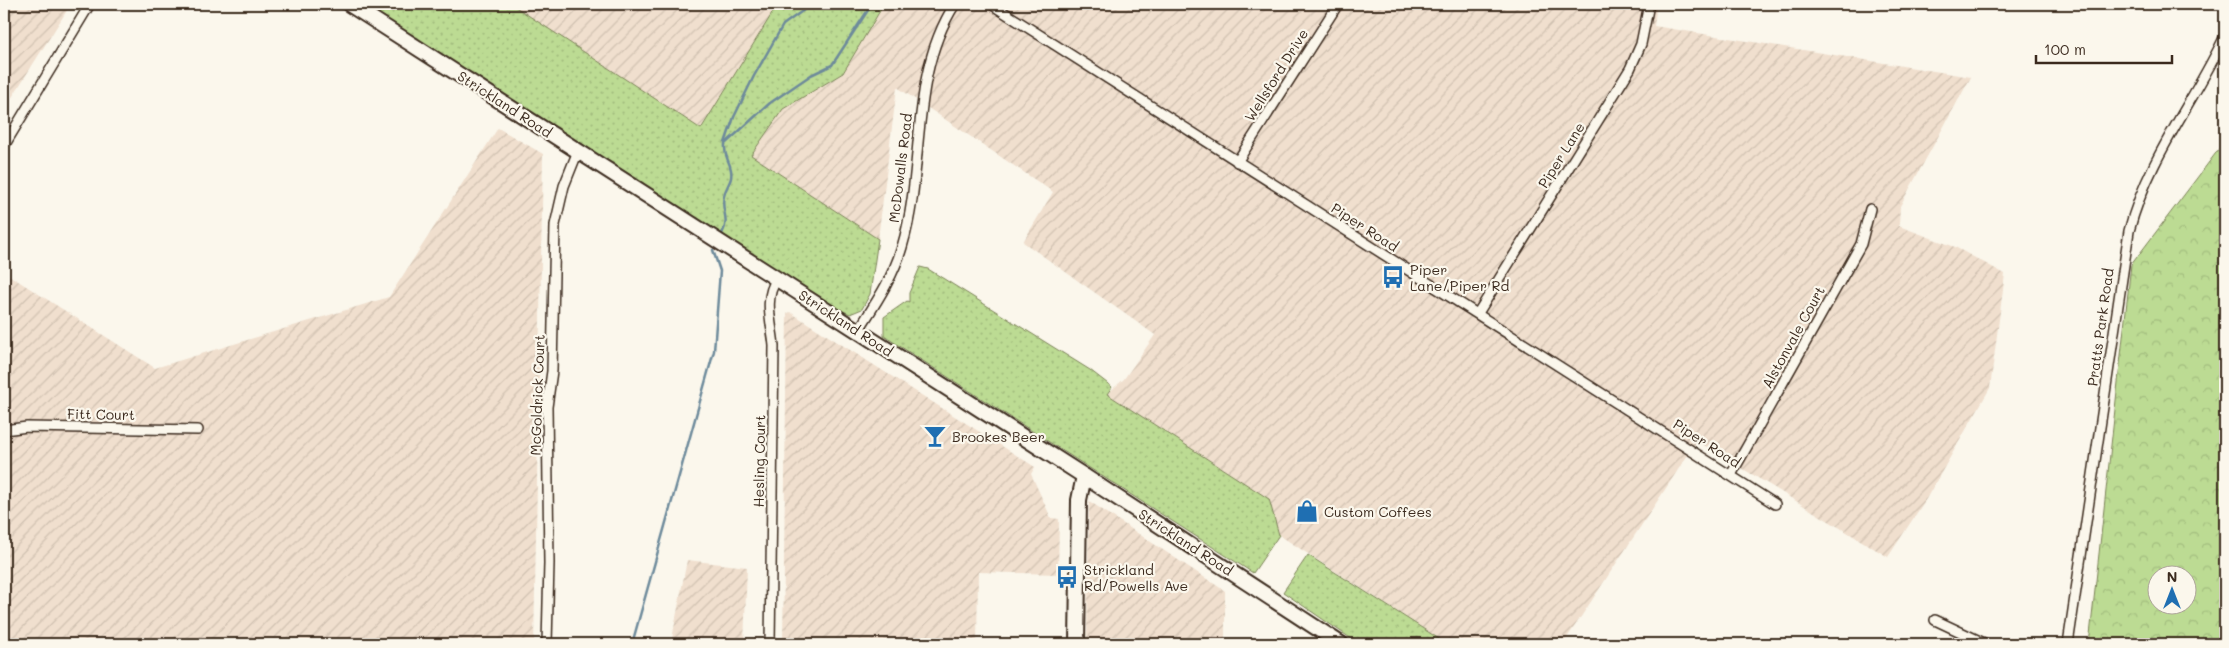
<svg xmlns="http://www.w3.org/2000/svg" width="2229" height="648" viewBox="0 0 2229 648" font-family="Mali,sans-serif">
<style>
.industrial{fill:url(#industrial-furrows)}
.grass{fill:url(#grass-dots);stroke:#7c8258}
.forest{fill:url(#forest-crowns);stroke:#7c8258;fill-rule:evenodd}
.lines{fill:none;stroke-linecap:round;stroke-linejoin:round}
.stream{stroke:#6d8a9b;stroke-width:2.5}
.street-casing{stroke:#3b2a1e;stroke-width:12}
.secondary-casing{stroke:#3b2a1e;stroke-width:18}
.street{stroke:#fbf7ec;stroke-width:9}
.secondary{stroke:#fbf7ec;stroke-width:14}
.labels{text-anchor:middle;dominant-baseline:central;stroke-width:4.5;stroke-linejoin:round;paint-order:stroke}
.street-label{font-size:14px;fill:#3b2a1e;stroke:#fbf7ec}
.poi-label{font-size:14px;fill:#3b2a1e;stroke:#fbf7ec;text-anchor:start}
</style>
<defs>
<pattern id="industrial-furrows" width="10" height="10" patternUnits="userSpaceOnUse" patternTransform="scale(1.25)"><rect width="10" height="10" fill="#f0dfce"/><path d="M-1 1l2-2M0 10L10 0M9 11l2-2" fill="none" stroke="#cfc0b0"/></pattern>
<pattern id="grass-dots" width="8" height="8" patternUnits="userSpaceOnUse" patternTransform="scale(1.25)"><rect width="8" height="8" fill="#bcdb93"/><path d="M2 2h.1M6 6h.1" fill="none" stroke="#a2bc7e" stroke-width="1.8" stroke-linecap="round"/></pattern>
<pattern id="forest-crowns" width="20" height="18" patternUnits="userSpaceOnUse" patternTransform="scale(1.25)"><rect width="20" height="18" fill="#bcdb93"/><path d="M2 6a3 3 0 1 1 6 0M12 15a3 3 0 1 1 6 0" fill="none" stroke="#a2bc7e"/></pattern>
</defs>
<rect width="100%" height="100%" fill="#fbf7ec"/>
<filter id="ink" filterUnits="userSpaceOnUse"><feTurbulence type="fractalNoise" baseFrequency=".02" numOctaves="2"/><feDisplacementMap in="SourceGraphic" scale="10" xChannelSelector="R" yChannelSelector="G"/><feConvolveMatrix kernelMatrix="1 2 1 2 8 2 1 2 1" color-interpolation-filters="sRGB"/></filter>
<g filter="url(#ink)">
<g class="industrial">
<polygon points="4,4 71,4 4,110"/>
<polygon points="509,4 778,4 701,129"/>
<polygon points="884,4 1657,4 1654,26 1971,77 1900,206 1899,226 1955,247 2005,274 1990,388 1926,499 1888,557 1697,441 1563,644 1447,644 1279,535 1269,499 1107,394 1124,379 1155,335 1023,242 1053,192 897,87 878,239 751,155 783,109 843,73"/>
<polygon points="498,128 543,154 534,644 4,644 4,272 155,368 389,297"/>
<polygon points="790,312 1035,467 1031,474 1051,518 1059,519 1058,574 978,572 977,644 783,644 787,314"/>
<polygon points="1089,501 1225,591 1225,644 1087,644"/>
<polygon points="687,560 747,567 744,644 671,644"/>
</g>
<g class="grass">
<polygon points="361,4 511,4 701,129 778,4 884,4 843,73 783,109 751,155 878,239 870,294 862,309 850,314 819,300"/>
<polygon points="920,267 928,269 1090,370 1112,387 1107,394 1269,499 1279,535 1253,573 884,336 884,317 907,301 909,302 909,293"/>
<polygon points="1308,555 1447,644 1359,644 1283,592"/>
</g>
<path class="forest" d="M2225,141V644H2089L2131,265ZM2156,576H2186V606H2156Z"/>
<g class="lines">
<g class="stream">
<polyline points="725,143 734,117 754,76 783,25 812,4"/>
<path d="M722,234C731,217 720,211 724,196C726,185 733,182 731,170C729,158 724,159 725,144L770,103L811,75L832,65L872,4"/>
<polyline points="632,644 714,351 720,271 713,250"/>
</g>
<defs>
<g id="street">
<polyline points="991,4 1775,504"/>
<polyline points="4,146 90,4"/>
<polyline points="1237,162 1338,4"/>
<polyline points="1478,313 1630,69 1641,44 1649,4"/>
<path d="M858,331C875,304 893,278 902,247C926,167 908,77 955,4"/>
<polyline points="4,430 27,427 198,430"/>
<polyline points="1731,475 1861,244 1870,209"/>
<polyline points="1935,620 1986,644"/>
<polyline points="547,644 549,563 547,407 552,371 555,225 564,186 578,151"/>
<path d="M770,644L774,346C772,324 763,298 777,279"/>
<path d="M2068,644L2129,231C2148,158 2194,102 2225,36"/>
</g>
<g id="secondary">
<polyline points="349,4 1084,476 1341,644"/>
<polyline points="1077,644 1079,500 1084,476"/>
</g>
</defs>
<use href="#street" class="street-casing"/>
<use href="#secondary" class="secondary-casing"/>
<use href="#street" class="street"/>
<use href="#secondary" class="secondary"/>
</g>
</g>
<defs>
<symbol id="bus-bare" viewBox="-9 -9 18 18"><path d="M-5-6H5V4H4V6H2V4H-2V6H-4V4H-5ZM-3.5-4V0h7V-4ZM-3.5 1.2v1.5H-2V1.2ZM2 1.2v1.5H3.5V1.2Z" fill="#1f6fb2" stroke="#fbf7ec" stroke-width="2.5" paint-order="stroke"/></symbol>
<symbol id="bar-bare" viewBox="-9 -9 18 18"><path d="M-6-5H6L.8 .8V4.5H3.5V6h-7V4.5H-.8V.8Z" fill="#1f6fb2" stroke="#fbf7ec" stroke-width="2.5" paint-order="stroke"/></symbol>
<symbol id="shop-bare" viewBox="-9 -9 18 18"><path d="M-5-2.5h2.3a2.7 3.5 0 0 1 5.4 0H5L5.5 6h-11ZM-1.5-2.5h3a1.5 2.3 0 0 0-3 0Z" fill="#1f6fb2" stroke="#fbf7ec" stroke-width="2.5" paint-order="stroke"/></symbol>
</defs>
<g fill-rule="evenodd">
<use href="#bus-bare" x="1377" y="261" width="32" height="32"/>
<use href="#bar-bare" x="919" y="420" width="32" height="32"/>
<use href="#shop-bare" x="1291" y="495" width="32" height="32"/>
<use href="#bus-bare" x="1051" y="561" width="32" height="32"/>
</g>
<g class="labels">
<g class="street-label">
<text transform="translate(1276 75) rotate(-58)">Wellsford Drive</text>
<text transform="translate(505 104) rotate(33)">Strickland Road</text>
<text transform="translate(1561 155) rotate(-58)">Piper Lane</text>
<text transform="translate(900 168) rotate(-83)">McDowalls Road</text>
<text transform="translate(1365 227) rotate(33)">Piper Road</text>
<text transform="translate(846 323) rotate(33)">Strickland Road</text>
<text transform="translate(2100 327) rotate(-82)">Pratts Park Road</text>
<text transform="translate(1793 337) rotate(-61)">Alstonvale Court</text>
<text transform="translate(537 395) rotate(-88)">McGoldrick Court</text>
<text transform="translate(101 414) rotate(1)">Fitt Court</text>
<text transform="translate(1707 443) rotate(33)">Piper Road</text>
<text transform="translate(759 461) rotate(-89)">Hesling Court</text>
<text transform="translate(1186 542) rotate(33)">Strickland Road</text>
</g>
<g class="poi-label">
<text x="1410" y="269">Piper<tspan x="1410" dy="16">Lane/Piper Rd</tspan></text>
<text x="952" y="436">Brookes Beer</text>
<text x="1324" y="511">Custom Coffees</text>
<text x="1084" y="569">Strickland<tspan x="1084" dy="16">Rd/Powells Ave</tspan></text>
</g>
</g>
<rect width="2229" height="648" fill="none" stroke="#fbf7ec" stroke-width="20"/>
<rect x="10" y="10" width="2209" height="628" fill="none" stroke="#3b2a1e" stroke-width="2" filter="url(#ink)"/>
<g transform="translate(2172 590)"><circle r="24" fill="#fbf7ec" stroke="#aea59a"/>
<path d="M0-4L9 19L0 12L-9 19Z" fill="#1f6fb2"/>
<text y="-8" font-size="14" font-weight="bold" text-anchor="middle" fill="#3b2a1e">N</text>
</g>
<path d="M2036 55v8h136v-8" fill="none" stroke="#3b2a1e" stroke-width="2.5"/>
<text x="2044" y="55" font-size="15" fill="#3b2a1e" stroke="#fbf7ec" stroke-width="4" paint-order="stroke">100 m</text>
</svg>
